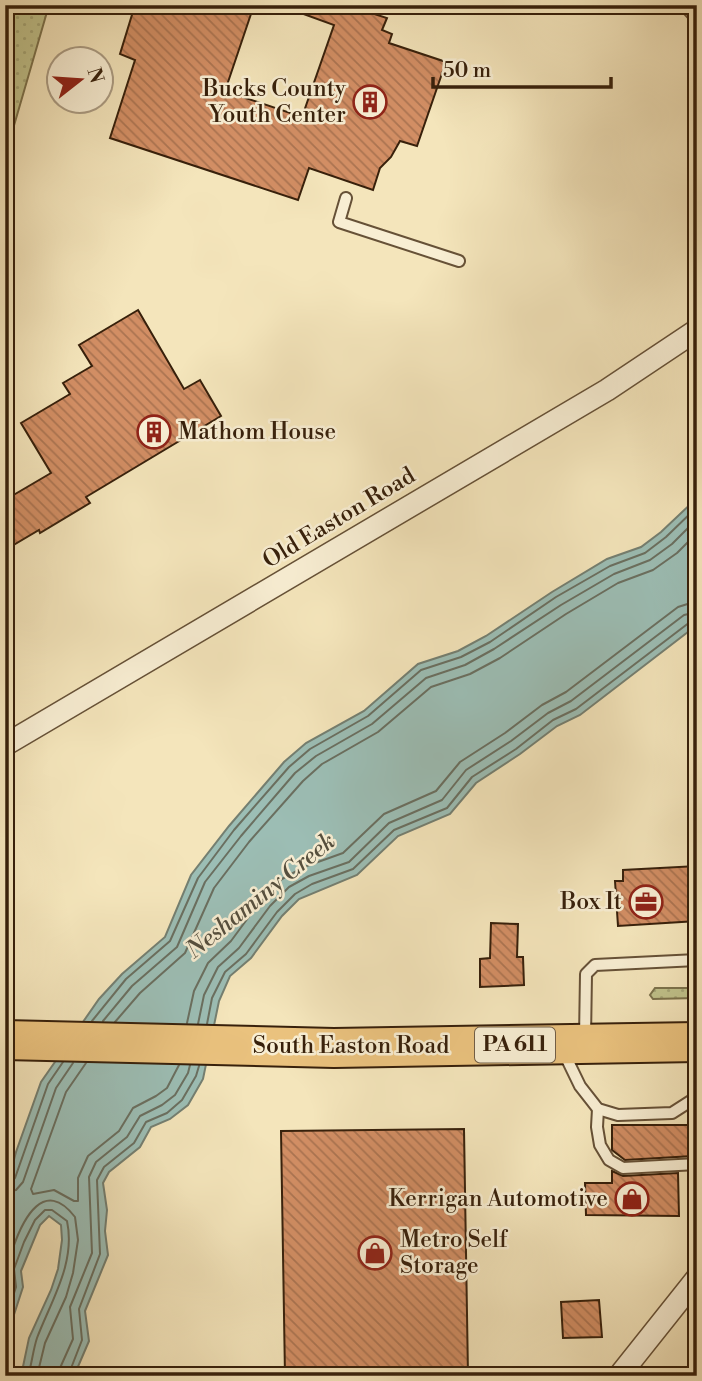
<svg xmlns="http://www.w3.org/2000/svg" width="702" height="1381" viewBox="0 0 702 1381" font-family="'Libre Bodoni',serif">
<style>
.green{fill:url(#green-dots);stroke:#7c724c;stroke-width:2}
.water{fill:#9cbeb5;stroke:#747f71;stroke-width:2}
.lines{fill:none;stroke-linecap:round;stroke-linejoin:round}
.shore{stroke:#6a6f60;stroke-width:2}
.building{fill:url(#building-back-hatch);stroke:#37200b;stroke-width:2}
.lane-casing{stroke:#665137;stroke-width:14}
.street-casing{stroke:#665137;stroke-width:24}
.highway-casing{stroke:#37200b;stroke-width:42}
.lane{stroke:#f8eed3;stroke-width:10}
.street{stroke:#f8eed3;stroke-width:21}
.highway{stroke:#eac27e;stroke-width:38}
.labels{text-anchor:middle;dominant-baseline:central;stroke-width:5;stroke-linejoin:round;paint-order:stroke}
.shield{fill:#f8eed3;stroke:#715e47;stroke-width:2}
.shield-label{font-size:21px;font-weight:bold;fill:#37200b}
.poi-label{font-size:23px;fill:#37200b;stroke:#f8eed3;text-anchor:end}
.street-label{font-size:23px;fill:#37200b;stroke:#f8eed3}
.water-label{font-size:24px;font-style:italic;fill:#554f3e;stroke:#f8eed3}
</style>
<defs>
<pattern id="green-dots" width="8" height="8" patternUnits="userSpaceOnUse" patternTransform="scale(1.75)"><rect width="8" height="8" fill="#c1c38c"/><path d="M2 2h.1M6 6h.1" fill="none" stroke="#a6a777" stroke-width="1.8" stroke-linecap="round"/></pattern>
<pattern id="building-back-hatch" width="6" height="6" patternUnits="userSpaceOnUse" patternTransform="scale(1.75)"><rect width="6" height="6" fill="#d28e64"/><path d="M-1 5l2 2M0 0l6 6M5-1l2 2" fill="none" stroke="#ab7451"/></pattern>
</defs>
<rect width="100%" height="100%" fill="#f4e5bb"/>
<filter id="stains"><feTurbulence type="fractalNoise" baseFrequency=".00286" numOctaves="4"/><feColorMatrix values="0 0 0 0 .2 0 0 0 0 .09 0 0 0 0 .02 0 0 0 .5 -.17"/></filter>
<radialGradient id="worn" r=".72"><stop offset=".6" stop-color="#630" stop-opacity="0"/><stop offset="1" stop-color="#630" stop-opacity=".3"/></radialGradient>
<g class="green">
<polygon points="5,5 49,5 13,129 5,128"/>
<polygon points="655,988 697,988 697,998 653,999 650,995"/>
</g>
<polygon class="water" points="697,498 697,625 580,715 557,726 520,754 476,783 450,814 398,836 357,875 299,899 282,916 251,958 230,976 219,1001 203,1079 188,1105 170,1119 151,1127 140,1147 109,1172 103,1183 107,1210 105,1231 108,1255 85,1311 89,1341 74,1376 21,1376 29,1338 51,1290 58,1269 62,1240 61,1225 49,1216 40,1225 21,1271 23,1287 9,1330 5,1335 5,1193 16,1152 41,1082 99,999 122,974 165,937 191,875 229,826 284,762 306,743 364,711 418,664 458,651 486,636 552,592 607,559 641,547 661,532"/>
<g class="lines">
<g class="shore">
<polyline points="92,1021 126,979 170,941 198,878 234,830 289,767 310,749 368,716 421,670 461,657 490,642 556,597 610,566 645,553 666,537 697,507"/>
<polyline points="103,1021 132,986 177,947 205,882 241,836 295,773 316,756 372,724 426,678 465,665 494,649 561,605 614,574 650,560 672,544 697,519"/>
<polyline points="115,1022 140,993 185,953 214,888 249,842 303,781 322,764 378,732 431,687 470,674 500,658 566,614 618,583 653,570 677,553 697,533"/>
<polyline points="187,1023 194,991 208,963 231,941 262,899 282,879 304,867 343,853 384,814 436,791 460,762 505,733 542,705 566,692 678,607 697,601"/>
<polyline points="198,1024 204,995 218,967 239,948 270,906 289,887 309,876 349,862 389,823 442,800 466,770 511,741 548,713 571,701 684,615 697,612"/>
<polyline points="207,1024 212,998 225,972 246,954 277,912 295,894 312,884 353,869 394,830 447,808 472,777 516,749 553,720 576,709 690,622 697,620"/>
<polyline points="86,1063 66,1092 31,1189 33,1194 54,1190 74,1201 78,1201 78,1178 88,1156 119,1131 133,1108 156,1096 167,1088 179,1065"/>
<polyline points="5,1183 11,1183 15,1178 48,1084 63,1062"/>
<polyline points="5,1192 16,1190 23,1182 56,1088 73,1063"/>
<path d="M5,1292C7,1284 5,1277 5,1269C6,1262 11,1255 13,1248C23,1219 44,1177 75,1217L78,1240L73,1273L66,1297L45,1343L37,1376"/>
<path d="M5,1321L16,1287L14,1269L24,1242L35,1220L45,1210H52L67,1221C76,1263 51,1301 37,1338C33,1350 32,1363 28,1376"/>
<polyline points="59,1376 60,1368 73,1339 70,1307 92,1253 89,1177 96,1162 127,1137 140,1116 162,1105 175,1095 188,1073 190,1065"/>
<polyline points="68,1376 82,1340 79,1309 100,1254 97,1180 104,1167 134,1143 146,1122 167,1113 182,1100 196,1076 199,1066"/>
</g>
</g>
<g class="building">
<polygon points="135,5 254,5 225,91 302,117 334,25 287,8 287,5 364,5 362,10 387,18 382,30 392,34 389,43 446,62 417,146 400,141 391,157 380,168 373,190 309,168 298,200 110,138 135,60 120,54"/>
<polygon points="138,310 184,389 200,380 221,416 86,497 90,503 40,533 39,530 5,550 5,500 51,473 21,423 70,394 63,383 92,366 79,345"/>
<polygon points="697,866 697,921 618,926 615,881 623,881 623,870"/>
<polygon points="491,923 518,924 517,957 523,957 524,985 480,987 480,959 490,958"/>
<polygon points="612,1125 694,1125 693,1156 625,1160 612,1150"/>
<polygon points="464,1129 468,1375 285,1376 281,1131"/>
<polygon points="612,1171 623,1176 678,1173 679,1216 586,1215 585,1183 612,1183"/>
<polygon points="599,1300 602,1337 563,1338 561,1302"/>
</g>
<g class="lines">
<defs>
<g id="lane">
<polyline points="684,5 697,19"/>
<polyline points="346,198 339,222 459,261"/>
<polyline points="585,1038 586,974 595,965 697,960"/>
<polyline points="564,1053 580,1086 598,1109 618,1115 672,1113 697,1097"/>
<polyline points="598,1109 597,1127 600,1145 609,1160 623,1168 697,1164"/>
</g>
<g id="street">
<polyline points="5,745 607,390 697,330"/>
<polyline points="619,1376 697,1278"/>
</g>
<polyline id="highway" points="5,1040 334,1048 697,1042"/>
</defs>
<use href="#lane" class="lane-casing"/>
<use href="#street" class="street-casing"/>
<use href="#highway" class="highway-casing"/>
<use href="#lane" class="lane"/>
<use href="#street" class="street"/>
<use href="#highway" class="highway"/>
</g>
<defs>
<symbol id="building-ring" viewBox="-11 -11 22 22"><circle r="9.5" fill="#f8eed3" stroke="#8f2418" stroke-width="1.5"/><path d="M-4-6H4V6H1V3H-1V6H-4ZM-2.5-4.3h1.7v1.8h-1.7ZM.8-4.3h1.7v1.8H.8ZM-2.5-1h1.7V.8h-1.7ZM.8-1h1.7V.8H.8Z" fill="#8f2418"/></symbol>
<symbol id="office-ring" viewBox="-11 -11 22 22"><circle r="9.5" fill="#f8eed3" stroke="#8f2418" stroke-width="1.5"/><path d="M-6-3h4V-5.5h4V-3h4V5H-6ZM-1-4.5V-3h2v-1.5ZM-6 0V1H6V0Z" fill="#8f2418"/></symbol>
<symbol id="shop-ring" viewBox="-11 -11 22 22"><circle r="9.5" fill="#f8eed3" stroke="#8f2418" stroke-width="1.5"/><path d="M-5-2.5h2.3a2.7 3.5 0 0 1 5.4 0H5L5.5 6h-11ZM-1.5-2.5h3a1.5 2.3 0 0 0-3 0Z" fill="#8f2418"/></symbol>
</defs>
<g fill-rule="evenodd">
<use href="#building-ring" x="351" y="83" width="38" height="38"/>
<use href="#building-ring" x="135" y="413" width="38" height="38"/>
<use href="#office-ring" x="627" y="883" width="38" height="38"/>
<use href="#shop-ring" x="613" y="1180" width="38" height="38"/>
<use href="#shop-ring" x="356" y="1234" width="38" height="38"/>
</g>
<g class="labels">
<rect class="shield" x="475" y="1027.5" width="80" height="35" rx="5"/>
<g class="shield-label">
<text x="515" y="1045">PA 611</text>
</g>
<g class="poi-label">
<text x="346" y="89">Bucks County<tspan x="346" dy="26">Youth Center</tspan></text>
<text x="178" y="432" text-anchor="start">Mathom House</text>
<text x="622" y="902">Box It</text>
<text x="608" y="1199">Kerrigan Automotive</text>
<text x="400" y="1240" text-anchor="start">Metro Self<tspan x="400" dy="26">Storage</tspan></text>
</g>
<g class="street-label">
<text transform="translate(339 518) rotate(-31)">Old Easton Road</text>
<text x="351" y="1046">South Easton Road</text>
</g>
<g class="water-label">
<text transform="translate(261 896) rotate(-39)">Neshaminy Creek</text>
</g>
</g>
<rect width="702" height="1381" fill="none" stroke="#f4e5bb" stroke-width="28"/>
<rect x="7" y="7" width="688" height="1367" fill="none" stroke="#37200b" stroke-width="3.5"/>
<rect x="14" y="14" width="674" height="1353" fill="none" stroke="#37200b" stroke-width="2"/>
<g transform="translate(80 80) rotate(73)"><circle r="33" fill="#f8eed3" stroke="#ab9c83" stroke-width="2"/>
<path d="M0-5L12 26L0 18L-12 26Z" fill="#8f2418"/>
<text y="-10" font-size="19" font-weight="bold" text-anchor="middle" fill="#37200b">N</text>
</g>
<path d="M433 77v10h178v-10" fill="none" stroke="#37200b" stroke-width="3.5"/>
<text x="443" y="77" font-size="21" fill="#37200b" stroke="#f8eed3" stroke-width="5" paint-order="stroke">50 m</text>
<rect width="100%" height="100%" filter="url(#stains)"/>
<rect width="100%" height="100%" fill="url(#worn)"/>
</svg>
